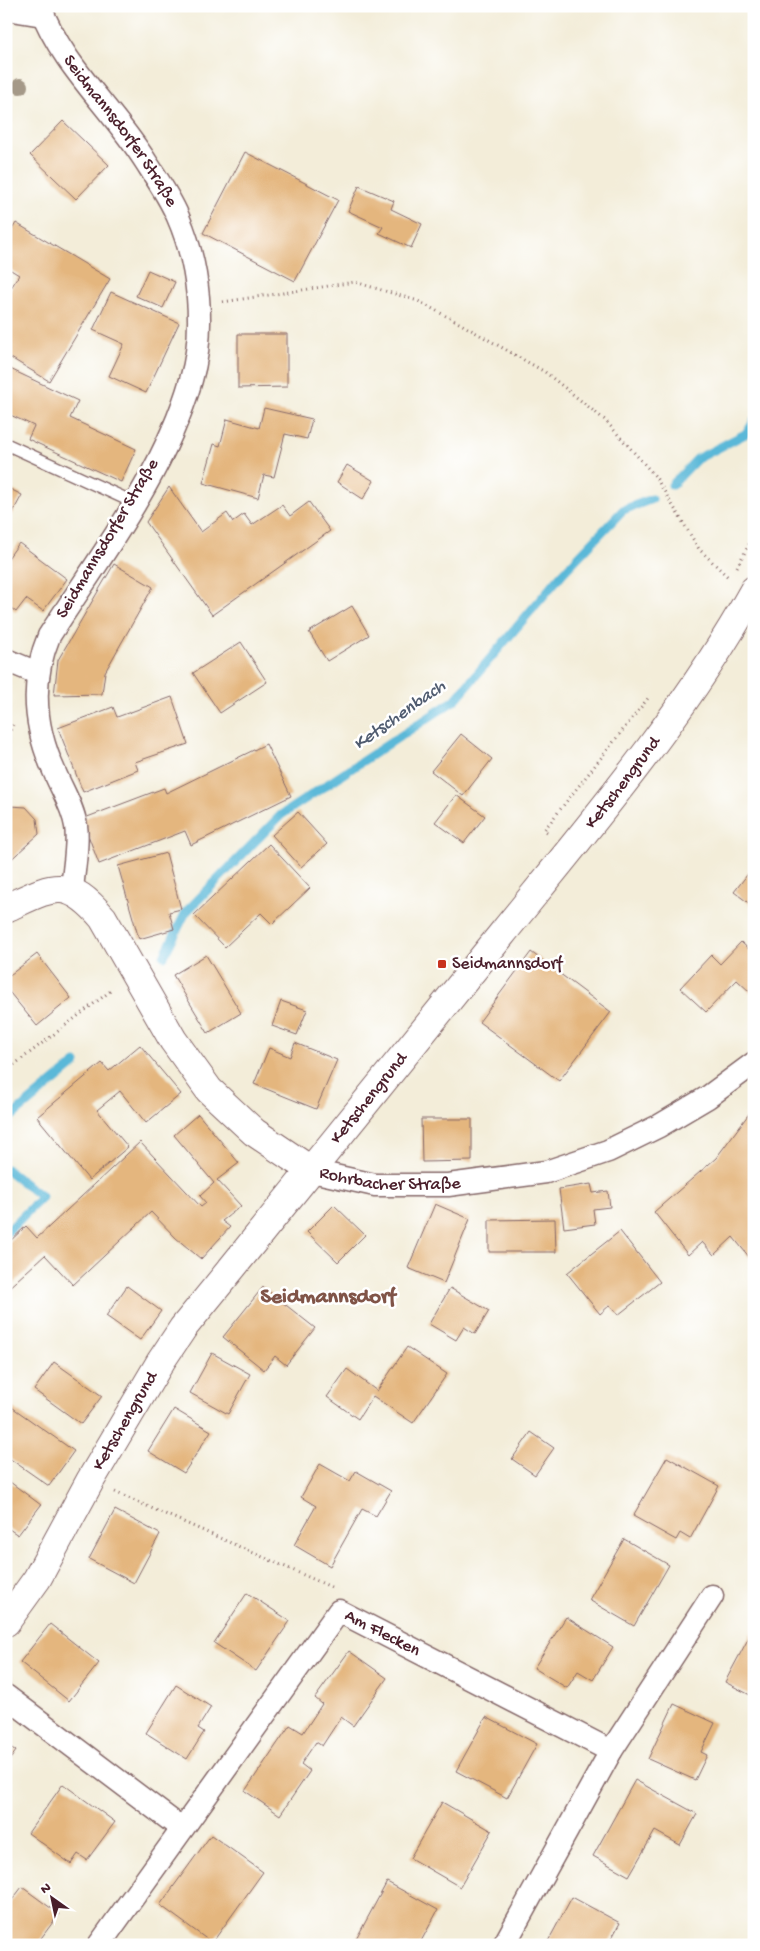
<svg xmlns="http://www.w3.org/2000/svg" width="760" height="1951" viewBox="0 0 760 1951" font-family="'Gochi Hand',sans-serif">
<style>
.lines{fill:none;stroke-linecap:round;stroke-linejoin:round}
.stream{stroke:#5ab8d8;stroke-width:9}
.building{fill:#e4b67e}
.lane-casing{stroke:#856768;stroke-width:14}
.street-casing{stroke:#856768;stroke-width:25}
.secondary-casing{stroke:#856768;stroke-width:30}
.path{stroke:#856768;stroke-width:3;stroke-dasharray:1 4;stroke-linecap:butt}
.lane{stroke:#fff;stroke-width:11}
.street{stroke:#fff;stroke-width:22}
.secondary{stroke:#fff;stroke-width:28}
.tree{fill:#a59988}
.poi-dot{fill:#c8321e;stroke:#fff;stroke-width:2}
.labels{text-anchor:middle;dominant-baseline:central;stroke-width:5;stroke-linejoin:round;paint-order:stroke}
.street-label{font-size:18px;fill:#4a1f2b;stroke:#fff}
.poi-label{font-size:18px;fill:#4a1f2b;stroke:#fff;text-anchor:start}
.water-label{font-size:19px;font-style:italic;fill:#505c70;stroke:#fff}
.district-label{font-size:22px;font-weight:bold;fill:#805448;stroke:#fff}
</style>
<rect width="100%" height="100%" fill="#fff"/>
<filter id="ink" filterUnits="userSpaceOnUse"><feTurbulence type="fractalNoise" baseFrequency=".02" numOctaves="2"/><feDisplacementMap in="SourceGraphic" scale="10" xChannelSelector="R" yChannelSelector="G"/><feConvolveMatrix kernelMatrix="1 2 1 2 8 2 1 2 1" color-interpolation-filters="sRGB"/></filter>
<filter id="wash" filterUnits="userSpaceOnUse"><feTurbulence type="fractalNoise" baseFrequency=".0096" numOctaves="4" result="noise"/><feDisplacementMap in="SourceGraphic" scale="20" xChannelSelector="R" yChannelSelector="G"/><feGaussianBlur stdDeviation="1.12" result="paint"/><feColorMatrix in="noise" values="0 0 0 0 0 0 0 0 0 0 0 0 0 0 0 0 0 1.4 0 .05"/><feComposite in="paint" operator="in"/></filter>
<g filter="url(#wash)">
<rect width="100%" height="100%" fill="#f3edd9"/>
<g class="lines">
<g class="stream">
<polyline points="672,485 697,459 747,433 754,421"/>
<polyline points="164,956 186,912 281,815 455,700 562,574 623,510 652,499"/>
<polyline points="6,1121 76,1063"/>
<polyline points="6,1169 42,1197 6,1233"/>
</g>
</g>
<g id="blocks">
<g class="building">
<polygon points="63,121 109,165 76,199 30,155"/>
<polygon points="245,152 338,200 295,281 203,233"/>
<polygon points="359,186 394,201 391,209 422,224 411,248 379,233 383,227 348,211"/>
<polygon points="16,223 110,279 49,381 6,355 6,296 19,275 6,267 6,239"/>
<polygon points="148,270 175,282 163,308 136,296"/>
<polygon points="111,292 179,323 146,393 109,376 124,344 93,330"/>
<polygon points="238,334 287,334 287,387 238,388"/>
<polygon points="6,367 78,401 70,418 136,449 121,482 28,439 34,426 6,413"/>
<polygon points="264,408 312,419 307,439 285,434 274,477 264,475 258,498 203,483 214,444 220,446 227,419 259,428"/>
<polygon points="347,465 374,481 363,499 337,482"/>
<polygon points="6,487 22,495 6,525"/>
<polygon points="169,487 201,532 227,513 233,522 244,514 252,525 282,505 290,516 309,502 330,531 212,615 146,522"/>
<polygon points="19,543 67,579 43,611 26,599 16,612 6,604 6,561"/>
<polygon points="114,564 153,587 105,672 102,694 54,695 58,660"/>
<polygon points="352,606 369,635 327,661 309,632"/>
<polygon points="241,642 267,682 220,713 193,673"/>
<polygon points="172,697 188,744 135,762 138,770 83,792 58,728 113,707 117,717"/>
<polygon points="461,734 492,759 463,796 431,771"/>
<polygon points="266,744 291,796 191,845 185,831 99,864 82,819 164,788 166,793"/>
<polygon points="456,795 485,816 464,843 435,822"/>
<polygon points="10,806 26,807 37,819 39,834 6,864 6,809"/>
<polygon points="298,812 327,844 301,867 272,835"/>
<polygon points="269,844 310,888 272,924 261,913 225,947 194,915"/>
<polygon points="166,853 181,909 169,912 174,929 139,939 118,866"/>
<polygon points="754,866 754,907 734,892"/>
<polygon points="741,942 754,954 754,990 751,993 737,980 706,1012 680,988 711,955 720,964"/>
<polygon points="531,952 611,1012 559,1081 479,1022"/>
<polygon points="37,954 71,998 37,1026 6,988 6,978"/>
<polygon points="206,955 241,1013 208,1033 173,975"/>
<polygon points="281,1001 307,1010 297,1035 272,1026"/>
<polygon points="295,1043 337,1060 316,1109 254,1084 269,1048 290,1057"/>
<polygon points="140,1045 181,1094 146,1123 120,1091 97,1110 128,1147 89,1180 37,1117 102,1063 109,1071"/>
<polygon points="754,1107 754,1263 733,1237 714,1255 702,1242 688,1255 654,1212 716,1158"/>
<polygon points="198,1114 239,1163 217,1180 241,1206 222,1221 230,1227 201,1259 176,1238 151,1212 73,1285 45,1255 6,1290 6,1245 26,1226 37,1238 140,1142 201,1207 206,1203 200,1196 214,1183 174,1135"/>
<polygon points="421,1119 472,1119 472,1161 422,1162"/>
<polygon points="591,1184 593,1193 608,1191 610,1207 593,1209 595,1224 564,1228 559,1189"/>
<polygon points="435,1204 470,1219 444,1283 408,1268"/>
<polygon points="334,1205 365,1235 338,1262 307,1232"/>
<polygon points="555,1219 556,1252 489,1252 489,1220"/>
<polygon points="620,1231 660,1282 618,1315 610,1305 600,1314 567,1273"/>
<polygon points="127,1286 161,1311 140,1340 106,1316"/>
<polygon points="263,1287 315,1328 286,1365 275,1356 264,1370 223,1337"/>
<polygon points="450,1288 489,1311 475,1334 464,1327 456,1340 429,1324"/>
<polygon points="407,1347 447,1374 413,1423 373,1396 358,1419 327,1397 347,1369 377,1391"/>
<polygon points="212,1353 250,1374 228,1414 190,1393"/>
<polygon points="54,1362 102,1396 81,1424 34,1390"/>
<polygon points="6,1403 74,1451 49,1486 6,1456"/>
<polygon points="174,1409 211,1431 184,1473 148,1451"/>
<polygon points="531,1432 554,1448 535,1475 512,1459"/>
<polygon points="667,1457 719,1486 690,1539 680,1533 676,1540 633,1516"/>
<polygon points="320,1464 350,1481 356,1471 391,1491 376,1516 362,1509 330,1566 294,1545 316,1506 301,1497"/>
<polygon points="6,1479 41,1505 18,1535 6,1527"/>
<polygon points="115,1510 160,1534 134,1583 89,1559"/>
<polygon points="624,1539 669,1565 634,1626 589,1600"/>
<polygon points="247,1593 290,1621 256,1671 214,1643"/>
<polygon points="566,1617 613,1647 593,1680 578,1671 567,1688 534,1668"/>
<polygon points="50,1624 99,1663 69,1701 20,1662"/>
<polygon points="754,1628 754,1697 725,1682"/>
<polygon points="349,1651 387,1678 353,1726 341,1717 322,1746 316,1742 301,1764 310,1771 280,1815 245,1791 290,1725 303,1733 322,1704 315,1698"/>
<polygon points="176,1685 211,1707 198,1728 204,1732 187,1759 146,1733"/>
<polygon points="674,1704 715,1723 701,1752 707,1755 695,1780 648,1759"/>
<polygon points="486,1717 537,1744 507,1798 456,1771"/>
<polygon points="6,1744 16,1751 6,1765"/>
<polygon points="635,1780 697,1814 680,1845 655,1831 629,1876 593,1856"/>
<polygon points="63,1784 115,1822 87,1860 78,1854 71,1864 28,1833"/>
<polygon points="442,1802 492,1831 460,1887 410,1858"/>
<polygon points="211,1835 263,1872 212,1943 160,1905"/>
<polygon points="387,1882 438,1910 419,1945 353,1945"/>
<polygon points="22,1887 59,1914 36,1945 10,1945 6,1942 6,1908"/>
<polygon points="572,1897 620,1923 608,1945 546,1945"/>
</g>
</g>
</g>
<g filter="url(#ink)">
<use href="#blocks" fill-opacity="0" stroke="#856768" stroke-width="1"/>
<g class="lines">
<defs>
<polyline id="lane" points="6,444 135,503"/>
<g id="street">
<path id="s1" d="M40,6C61,65 113,109 146,162C157,179 170,198 178,217C199,265 206,329 191,380C164,474 101,555 49,636C30,682 34,728 55,773C62,790 73,807 76,826C79,844 73,872 72,891"/>
<polyline points="6,9 43,15"/>
<polyline points="6,660 37,673"/>
<path id="s2" d="M312,1171L375,1185H448L546,1172L608,1151L659,1126L708,1097L754,1063"/>
<polyline points="6,1696 181,1828"/>
<path id="s3" d="M99,1945L339,1611L611,1751"/>
<polyline points="504,1945 611,1751 712,1596"/>
</g>
<g id="secondary">
<path d="M6,908C52,887 66,875 103,918L173,1040L209,1090L254,1132L312,1171"/>
<path id="s4" d="M6,1622L37,1579L90,1481L161,1361L183,1328C290,1197 396,1065 502,934C591,824 685,714 754,590"/>
</g>
</defs>
<use href="#lane" class="lane-casing"/>
<use href="#street" class="street-casing"/>
<use href="#secondary" class="secondary-casing"/>
<g class="path">
<polyline points="223,302 355,282 418,301 459,323 545,372 605,420 655,476 699,549 729,578"/>
<polyline points="737,567 754,535"/>
<polyline points="6,739 13,725"/>
<polyline points="547,832 544,830 649,697"/>
<polyline points="6,1071 113,989"/>
<polyline points="115,1492 331,1587"/>
</g>
<use href="#lane" class="lane"/>
<use href="#street" class="street"/>
<use href="#secondary" class="secondary"/>
</g>
<circle class="tree" cx="20" cy="86" r="8"/>
</g>
<rect class="poi-dot" x="437" y="959" width="10" height="10" rx="2.5"/>
<g class="labels">
<g class="street-label">
<text stroke="none"><textPath href="#s1" startOffset="149">Seidmannsdorfer Straße</textPath></text>
<text transform="translate(108 539) rotate(-59)">Seidmannsdorfer Straße</text>
<text stroke="none"><textPath href="#s4" startOffset="1044">Ketschengrund</textPath></text>
<text stroke="none"><textPath href="#s4" startOffset="639">Ketschengrund</textPath></text>
<text stroke="none"><textPath href="#s2" startOffset="79">Rohrbacher Straße</textPath></text>
<text stroke="none"><textPath href="#s4" startOffset="234">Ketschengrund</textPath></text>
<text stroke="none"><textPath href="#s3" startOffset="460">Am Flecken</textPath></text>
</g>
<g class="poi-label">
<text x="452" y="964">Seidmannsdorf</text>
</g>
<g class="water-label">
<text transform="translate(400 716) rotate(-35)">Ketschenbach</text>
</g>
<g class="district-label">
<text x="328" y="1298">Seidmannsdorf</text>
</g>
</g>
<rect width="760" height="1951" fill="none" stroke="#fff" stroke-width="25"/>
<g transform="translate(52 1898) rotate(327)" stroke="#ffffff" stroke-width="4" paint-order="stroke">
<path d="M0-4L9 19L0 12L-9 19Z" fill="#4a1f2b"/>
<text y="-8" font-size="14" font-weight="bold" text-anchor="middle" fill="#4a1f2b">N</text>
</g>
</svg>
